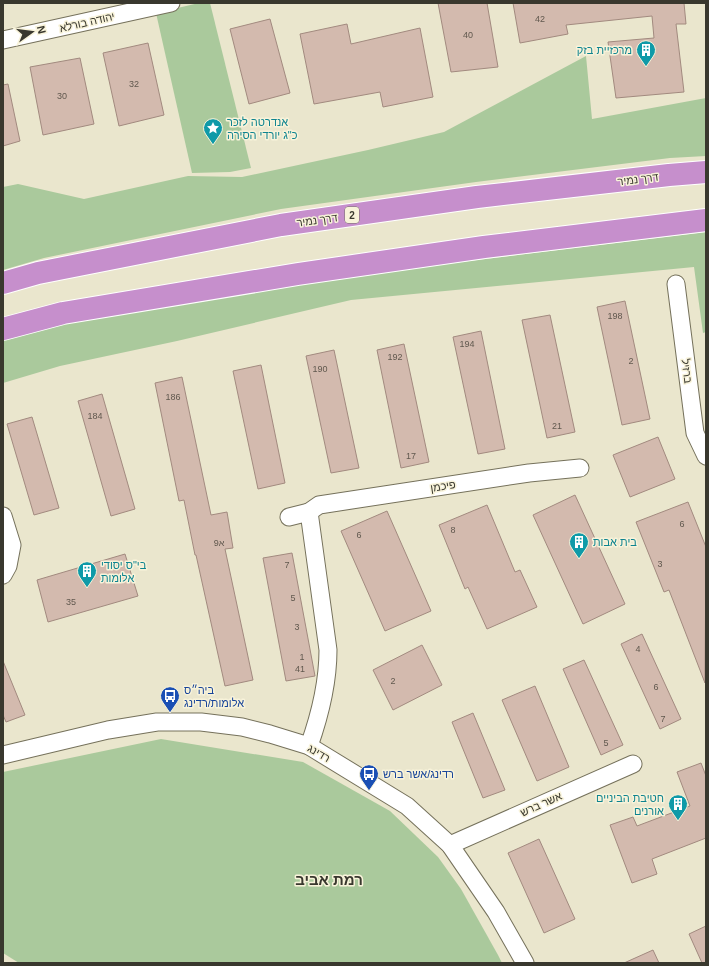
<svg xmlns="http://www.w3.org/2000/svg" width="709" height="966" viewBox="0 0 709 966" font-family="Arial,Heebo,sans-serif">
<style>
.green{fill:#aac99c}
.building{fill:#d3baae;stroke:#a28a7f}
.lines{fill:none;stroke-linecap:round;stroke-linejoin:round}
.minor-casing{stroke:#75715b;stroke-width:19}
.highway-casing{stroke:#fff;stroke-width:24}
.minor{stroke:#fff;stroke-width:17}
.highway{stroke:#c68fcc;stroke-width:22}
.labels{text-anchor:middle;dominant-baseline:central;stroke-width:3;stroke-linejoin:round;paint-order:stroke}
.number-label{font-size:9px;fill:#60584e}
.shield{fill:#f8f3da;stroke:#727062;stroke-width:1}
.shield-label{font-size:10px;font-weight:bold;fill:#39382e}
.street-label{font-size:11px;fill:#39382e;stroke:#f8f3da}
.culture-label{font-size:11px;fill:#0d838f;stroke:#f8f3da;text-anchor:start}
.transit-label{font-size:11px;fill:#164399;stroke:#f8f3da;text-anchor:start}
.district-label{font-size:15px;font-weight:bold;fill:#39382e;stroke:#f8f3da}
</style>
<rect width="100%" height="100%" fill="#eae6cd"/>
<g class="green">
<polygon points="199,3 210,3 251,168 230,172 192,173 156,13"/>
<polygon points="586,56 592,119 706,98 706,156 670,158 476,182 281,209 44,258 3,270 3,187 18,184 84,199 188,176 242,177 368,150 444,132"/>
<polygon points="706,232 706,332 703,333 694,267 351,300 177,341 60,366 3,383 3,338 63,322 345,276"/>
<polygon points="161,739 303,762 390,811 438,857 461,889 498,955 502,963 19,963 3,953 3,772"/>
</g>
<g class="building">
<polygon points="438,3 487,3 498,67 451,72"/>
<polygon points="513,3 684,3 686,24 676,24 684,92 616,98 608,42 654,38 652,16 566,25 568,34 520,43"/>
<polygon points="270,19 290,93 249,104 230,29"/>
<polygon points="347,24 351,44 420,28 433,97 383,107 380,92 314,104 300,34"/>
<polygon points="148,43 164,115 119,126 103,53"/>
<polygon points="80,58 94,124 43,135 30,67"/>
<polygon points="8,84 20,141 3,146 3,85"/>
<polygon points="625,301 650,419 622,425 597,307"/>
<polygon points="550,315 575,432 547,438 522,320"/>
<polygon points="481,331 505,449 478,454 453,337"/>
<polygon points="404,344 429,462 401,468 377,350"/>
<polygon points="334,350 359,468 331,473 306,356"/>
<polygon points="261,365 285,483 258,489 233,371"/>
<polygon points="182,377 211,515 227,512 233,548 225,549 253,680 225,686 196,555 195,555 184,500 179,501 155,383"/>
<polygon points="102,394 135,509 111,516 78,401"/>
<polygon points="32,417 59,508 34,515 7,424"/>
<polygon points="658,437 675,479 630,497 613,455"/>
<polygon points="575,495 625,604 583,624 533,515"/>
<polygon points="688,502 706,547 705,683 669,590 664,592 636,522"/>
<polygon points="487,505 515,572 520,570 537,607 487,629 468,587 465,589 439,525"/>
<polygon points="387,511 431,611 385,631 341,531"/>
<polygon points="292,553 315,676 286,681 263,558"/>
<polygon points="125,554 138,596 48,622 37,580"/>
<polygon points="642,634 681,719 660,729 621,644"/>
<polygon points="422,645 442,685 393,710 373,670"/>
<polygon points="584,660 623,745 601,755 563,669"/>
<polygon points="3,661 25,715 6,722 3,715"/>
<polygon points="535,686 569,767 537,781 502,700"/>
<polygon points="473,713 505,790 483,798 452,722"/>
<polygon points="701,763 706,776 706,838 652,859 657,874 632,883 610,825 633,817 637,826 690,806 677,772"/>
<polygon points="539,839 575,919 544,933 508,853"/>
<polygon points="706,926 706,963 702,963 689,934"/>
<polygon points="653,950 659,963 624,963"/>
</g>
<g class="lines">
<defs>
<g id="minor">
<polyline points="3,40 171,3"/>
<polyline points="676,284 695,433 706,456"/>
<path d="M309,512L328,650C328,683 320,715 309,746"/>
<polyline points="3,516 12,545 8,566 3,575"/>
<polyline points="289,517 309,512 319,505 529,473 580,468"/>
<polyline points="3,755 108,730 157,722 201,722 242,727 270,734 309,746 407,806 450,845 496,912 525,963"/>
<polyline points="450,845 633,764"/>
</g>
<g id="highway">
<polyline points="3,283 38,273 281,225 477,197 669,175 706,172"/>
<polyline points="3,329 63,313 298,274 484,247 706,220"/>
</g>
</defs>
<use href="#minor" class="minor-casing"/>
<use href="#highway" class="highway-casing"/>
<use href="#minor" class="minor"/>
<use href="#highway" class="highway"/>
</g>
<defs>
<symbol id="building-pin" viewBox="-11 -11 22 30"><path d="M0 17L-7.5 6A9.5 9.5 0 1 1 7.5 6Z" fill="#0f9aa8" stroke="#f8f3da"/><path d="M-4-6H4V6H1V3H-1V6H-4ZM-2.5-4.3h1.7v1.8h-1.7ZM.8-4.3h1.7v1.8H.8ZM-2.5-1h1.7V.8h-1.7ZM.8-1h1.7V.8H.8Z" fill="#fff"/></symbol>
<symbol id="sight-pin" viewBox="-11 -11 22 30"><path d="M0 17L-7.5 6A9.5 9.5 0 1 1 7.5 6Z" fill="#0f9aa8" stroke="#f8f3da"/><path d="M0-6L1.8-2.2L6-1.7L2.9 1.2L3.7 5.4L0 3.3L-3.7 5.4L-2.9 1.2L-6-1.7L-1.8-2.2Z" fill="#fff"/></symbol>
<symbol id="bus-pin" viewBox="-11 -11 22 30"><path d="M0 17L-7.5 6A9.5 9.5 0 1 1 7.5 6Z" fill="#1a4fb4" stroke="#f8f3da"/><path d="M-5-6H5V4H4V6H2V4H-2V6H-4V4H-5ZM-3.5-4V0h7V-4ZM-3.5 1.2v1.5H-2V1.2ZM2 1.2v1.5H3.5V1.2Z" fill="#fff"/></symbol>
</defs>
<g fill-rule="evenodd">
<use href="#building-pin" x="635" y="39" width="22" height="30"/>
<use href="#sight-pin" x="202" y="117" width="22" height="30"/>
<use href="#building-pin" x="568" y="531" width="22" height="30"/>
<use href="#building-pin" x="76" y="560" width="22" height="30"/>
<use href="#bus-pin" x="159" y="685" width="22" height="30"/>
<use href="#bus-pin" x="358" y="763" width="22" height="30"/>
<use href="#building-pin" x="667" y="793" width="22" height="30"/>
</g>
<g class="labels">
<g class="number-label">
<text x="540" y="19">42</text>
<text x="468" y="35">40</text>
<text x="134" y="84">32</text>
<text x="62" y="96">30</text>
<text x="615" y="316">198</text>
<text x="467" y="344">194</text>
<text x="395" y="357">192</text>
<text x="631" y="361">2</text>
<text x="320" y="369">190</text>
<text x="173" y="397">186</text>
<text x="95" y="416">184</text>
<text x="557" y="426">21</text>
<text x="411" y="456">17</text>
<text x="682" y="524">6</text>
<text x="453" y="530">8</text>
<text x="359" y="535">6</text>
<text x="219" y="543">9א</text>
<text x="660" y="564">3</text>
<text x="287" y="565">7</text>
<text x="293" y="598">5</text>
<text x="71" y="602">35</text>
<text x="297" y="627">3</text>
<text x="638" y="649">4</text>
<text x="302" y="657">1</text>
<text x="300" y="669">41</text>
<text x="393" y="681">2</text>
<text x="656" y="687">6</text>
<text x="663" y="719">7</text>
<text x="606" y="743">5</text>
</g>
<rect class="shield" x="345" y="207" width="14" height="16" rx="3"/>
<g class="shield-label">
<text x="352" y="215">2</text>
</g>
<g class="street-label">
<text transform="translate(87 22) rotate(-13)">יהודה בורלא</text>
<text transform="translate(638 179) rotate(-7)">דרך נמיר</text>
<text transform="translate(317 220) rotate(-8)">דרך נמיר</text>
<text transform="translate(687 371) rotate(83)">ברזיל</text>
<text transform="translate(443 486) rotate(-9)">פיכמן</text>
<text transform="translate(319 753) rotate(30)">רדינג</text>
<text transform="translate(541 804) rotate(-24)">אשר ברש</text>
</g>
<g class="culture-label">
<text x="632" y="50" text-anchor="end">מרכזיית בזק</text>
<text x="227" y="122">אנדרטה לזכר<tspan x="227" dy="13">כ"ג יורדי הסירה</tspan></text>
<text x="593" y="542">בית אבות</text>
<text x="101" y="565">בי"ס יסודי<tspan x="101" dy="13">אלומות</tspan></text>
<text x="664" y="798" text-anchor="end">חטיבת הביניים<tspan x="664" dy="13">אורנים</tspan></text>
</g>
<g class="transit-label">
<text x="184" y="690">ביה״ס<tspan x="184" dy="13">אלומות/רדינג</tspan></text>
<text x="383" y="774">רדינג/אשר ברש</text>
</g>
<g class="district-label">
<text x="329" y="879">רמת אביב</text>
</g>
</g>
<rect width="709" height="966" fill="none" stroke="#39382e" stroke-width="8"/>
<g transform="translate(32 32) rotate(76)" stroke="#f8f3da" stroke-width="3" paint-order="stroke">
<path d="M0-3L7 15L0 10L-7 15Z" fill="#39382e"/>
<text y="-6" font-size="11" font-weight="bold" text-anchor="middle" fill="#39382e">N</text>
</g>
</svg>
